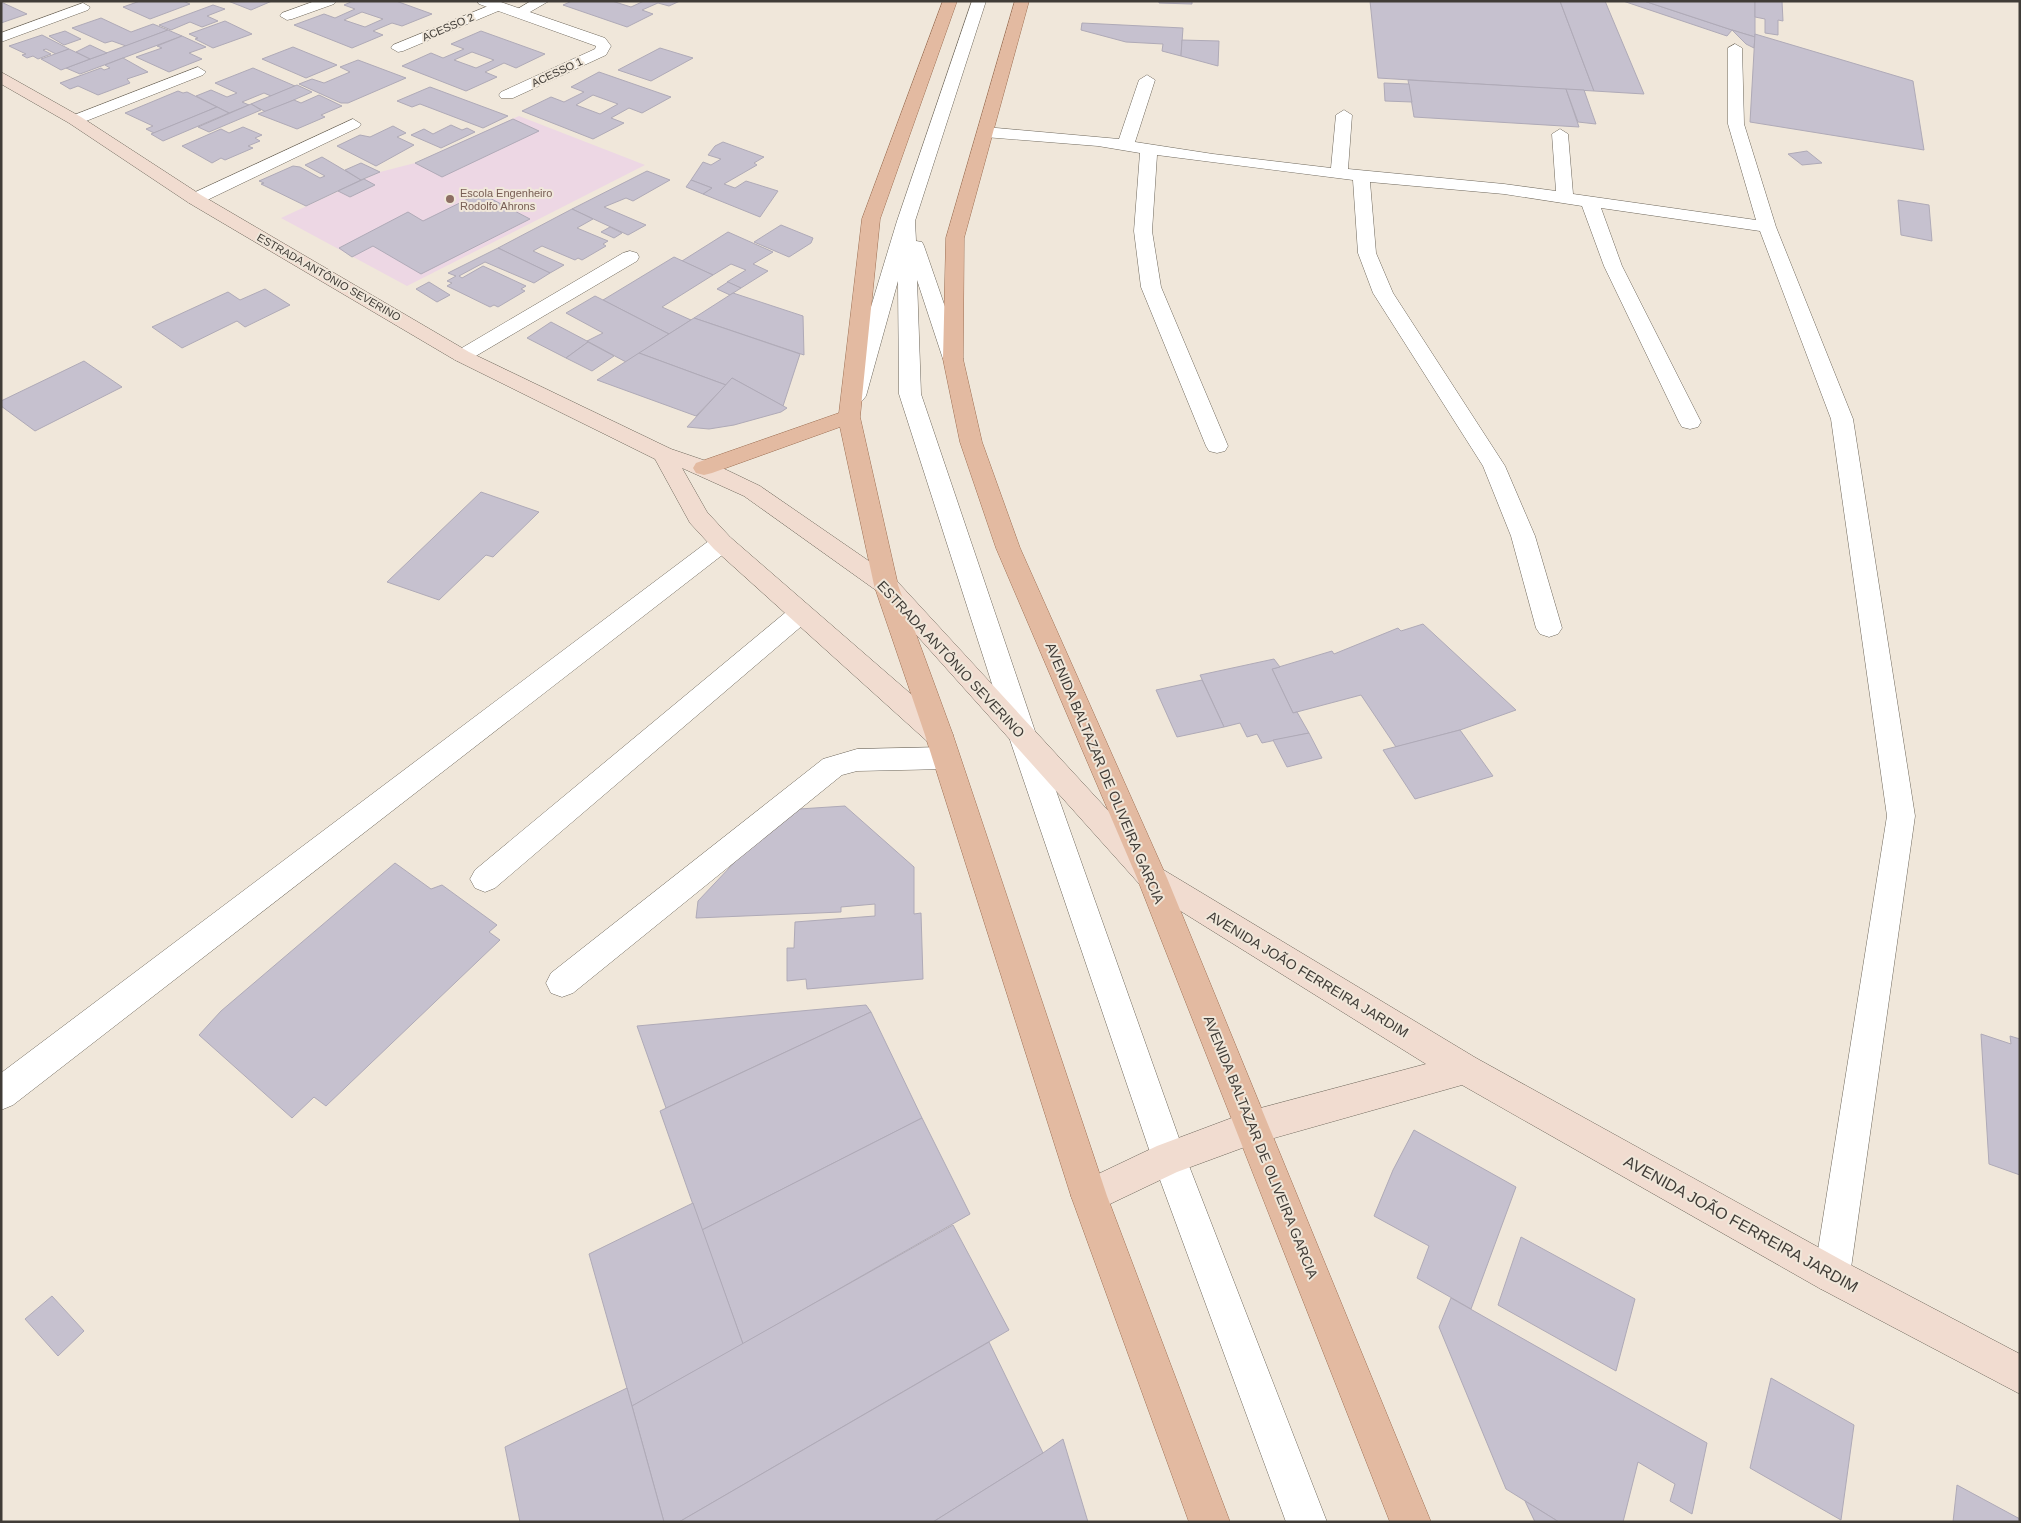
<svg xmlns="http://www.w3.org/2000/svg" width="2021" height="1523" viewBox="0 0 2021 1523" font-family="Helvetica,sans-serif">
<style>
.education{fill:#edd7e4}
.building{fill:#c6c1cf;stroke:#afaab7;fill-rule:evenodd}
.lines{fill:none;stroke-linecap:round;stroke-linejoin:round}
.lane-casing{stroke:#6f685c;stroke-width:1}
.street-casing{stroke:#6f685c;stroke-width:1}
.secondary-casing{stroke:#6f685c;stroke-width:1}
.primary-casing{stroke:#9e7054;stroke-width:1}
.lane{fill:#fff;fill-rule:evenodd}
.street{fill:#fff;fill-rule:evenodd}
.secondary{fill:#f1dcd0;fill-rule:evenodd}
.primary{fill:#e3baa1;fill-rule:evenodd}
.education-dot{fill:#8d6e63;stroke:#f0e7da;stroke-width:2}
.labels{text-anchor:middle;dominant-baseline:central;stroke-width:4;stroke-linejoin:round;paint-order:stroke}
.far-street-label{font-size:11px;fill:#403c37;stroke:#f0e7da}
.far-education-label{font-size:11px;fill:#785e54;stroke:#f0e7da;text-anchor:start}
.street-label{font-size:14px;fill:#403c37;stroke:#f0e7da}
.near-street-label{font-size:16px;fill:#403c37;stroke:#f0e7da}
</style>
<rect width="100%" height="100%" fill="#f0e7da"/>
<polygon class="education" points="519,116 645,165 407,286 281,218 380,172 415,163"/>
<g class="building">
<polygon points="140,1 183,1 190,4 150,19 123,7"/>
<polygon points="228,1 272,1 251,10"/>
<path d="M353,1H396L432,14L402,26L392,23L373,31L383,35L352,48L294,25L324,14L335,18L355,9L344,5ZM362,12L383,19L365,27L344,20Z"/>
<polygon points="572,1 612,1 631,7 644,1 680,1 669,6 658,3 642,10 653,14 627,27 563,5"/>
<polygon points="1159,1 1192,1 1192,4 1159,3"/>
<polygon points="1370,1 1560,1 1594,91 1378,78"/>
<polygon points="1560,1 1605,1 1644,94 1594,91"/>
<polygon points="1623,1 1644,1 1732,30 1727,36"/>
<polygon points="1644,1 1755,1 1755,37 1732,30"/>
<polygon points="1755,1 1782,1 1783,21 1778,20 1778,35 1765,33 1765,19 1755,17"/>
<polygon points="1,2 27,14 1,23"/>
<polygon points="213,5 225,9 207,16 218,21 202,27 190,22 171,30 159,25"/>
<polygon points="101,18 131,32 153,24 168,30 126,46 112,41 105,43 72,28"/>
<polygon points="225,21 252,34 213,48 195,39 198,38 189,34"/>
<polygon points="1082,23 1183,28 1181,56 1162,51 1163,44 1126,42 1081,30"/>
<polygon points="168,30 182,36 80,74 66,68"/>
<polygon points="1732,30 1755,37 1754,48 1746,44"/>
<polygon points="65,31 81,39 64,45 49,36"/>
<path d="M481,31L545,54L516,68L504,63L485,72L497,77L466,91L402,66L431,53L443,58L464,49L451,44ZM472,52L494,60L476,68L454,60Z"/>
<polygon points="1755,34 1913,81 1924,150 1750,122"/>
<polygon points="42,35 69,49 56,54 46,49 43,50 51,54 38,59 33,56 27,58 22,55 26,54 9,46"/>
<polygon points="182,36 206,47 189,53 202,59 169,72 136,57 162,48 157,46"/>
<polygon points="1182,40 1219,41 1218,66 1181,56"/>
<polygon points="90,45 107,53 90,59 76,52"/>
<polygon points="293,47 337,65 306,78 262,59"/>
<polygon points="660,48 693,58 651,81 618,70"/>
<polygon points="69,49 90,59 61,70 41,59"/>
<polygon points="123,58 148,72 127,79 130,83 98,95 78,86 70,89 60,83 101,68 104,70 110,68 105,65"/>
<polygon points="358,60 406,78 348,103 341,103 299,84 312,79 324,83 350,72 340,67"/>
<polygon points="253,68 295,86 271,96 264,93 242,102 249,105 229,113 196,96 211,90 227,97 237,93 215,83"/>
<path d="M599,72L671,97L642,113L629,108L611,118L624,123L593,139L522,111L551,97L564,102L584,92L571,87ZM593,95L618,104L600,114L576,105Z"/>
<polygon points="1408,80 1566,89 1579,127 1414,117"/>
<polygon points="1384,83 1409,84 1412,102 1385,101"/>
<polygon points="297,85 312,92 266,112 251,104"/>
<polygon points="430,87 508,116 483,128 420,104 412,107 397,101"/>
<polygon points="1566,89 1584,90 1596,124 1578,122"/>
<polygon points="178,91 183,93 187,92 217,107 154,133 146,129 153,126 125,113"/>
<polygon points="319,95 342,106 321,115 325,117 297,129 258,114 294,100 301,103"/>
<polygon points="251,104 261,110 209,132 198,127"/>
<polygon points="217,107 229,113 163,141 151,134"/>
<polygon points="513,119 539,131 442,177 415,163"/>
<polygon points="451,125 462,130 467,128 475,132 441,148 411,135 424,129 433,134"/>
<polygon points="393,126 406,133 397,137 414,145 376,166 337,146 360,135 370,137"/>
<polygon points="243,127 262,135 255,138 260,141 248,146 253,148 225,160 221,158 212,163 182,146 221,129 229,133"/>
<polygon points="723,142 764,157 754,163 757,165 724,184 735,188 746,181 778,191 760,217 703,194 712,188 691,180 703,162 711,165 721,159 708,155 715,146"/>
<polygon points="1807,151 1822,163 1802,165 1788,154"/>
<polygon points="322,157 361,180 306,206 261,184 264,183 259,181 293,166 300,167 320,178 325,176 305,165"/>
<polygon points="361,163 380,172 361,180 345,170"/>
<polygon points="647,171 670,180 633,201 626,198 604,207 646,225 628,235 572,209"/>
<polygon points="364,179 375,185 350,197 338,191"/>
<polygon points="691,180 712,188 703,194 686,187"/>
<polygon points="480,193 530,219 421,274 373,246 352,257 339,248 408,212 423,221"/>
<polygon points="1898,200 1929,205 1932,241 1901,235"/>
<polygon points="572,209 593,219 577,228 608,241 603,244 606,246 582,260 578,258 575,260 542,246 533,251 564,265 550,273 498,248"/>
<polygon points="781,225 813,238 811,243 789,257 754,242"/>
<polygon points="610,227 622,233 614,238 601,232"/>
<polygon points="728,232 773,252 753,264 768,271 741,288 727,282 746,270 731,264 713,275 682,261"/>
<polygon points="498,248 550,273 534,283 485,262 459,276 462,278 483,266 526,286 521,289 525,291 498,307 494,305 490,307 447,286 452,283 447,281 456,276 448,273"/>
<polygon points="674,257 713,275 662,307 691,320 669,334 603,300"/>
<polygon points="429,282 450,295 437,302 416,289"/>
<polygon points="728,282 741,288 730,295 717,289"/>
<polygon points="265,289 290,305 245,327 237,321 182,348 152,327 228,292 240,300"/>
<polygon points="733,293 803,316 804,355 694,318"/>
<polygon points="595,296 603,300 669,334 626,362 587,341 603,333 566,313"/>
<polygon points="694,318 800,354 783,406 732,378 726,385 639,353"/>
<polygon points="551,322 587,341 588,342 566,358 527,338"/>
<polygon points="588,342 614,356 592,371 566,358"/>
<polygon points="639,353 726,385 696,416 597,380"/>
<polygon points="84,361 122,387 35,431 1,406 1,401"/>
<polygon points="732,378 787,408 781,412 734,425 709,429 687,427"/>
<polygon points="481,492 539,512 493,557 486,555 439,600 387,582"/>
<polygon points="1423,624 1516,710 1460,730 1396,747 1361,695 1293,713 1272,669 1332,651 1334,654 1398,628 1401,631"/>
<polygon points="1274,659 1280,667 1272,669 1293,713 1297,712 1309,733 1262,743 1257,734 1247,737 1240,723 1224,727 1200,675"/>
<polygon points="1202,680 1224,727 1177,737 1156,690"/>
<polygon points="1460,730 1493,776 1415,799 1383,750"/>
<polygon points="1309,733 1322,758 1287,767 1273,740"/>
<polygon points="845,806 914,867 914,914 921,913 923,979 807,989 806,979 787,981 787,948 794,948 795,922 875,916 875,904 841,907 841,912 696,918 698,901 784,810"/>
<polygon points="395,863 431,889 442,885 497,925 489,932 500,940 326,1106 314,1097 292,1118 199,1035 221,1011"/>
<polygon points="866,1005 871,1012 666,1108 637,1026"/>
<polygon points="871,1012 922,1118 702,1230 660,1111"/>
<polygon points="1981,1034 2011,1044 2010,1036 2020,1039 2020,1175 1989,1164"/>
<polygon points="922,1118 970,1214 743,1344 702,1230"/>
<polygon points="1414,1130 1516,1187 1471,1309 1417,1278 1429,1246 1374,1216 1393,1170"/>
<polygon points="693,1203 743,1344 632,1406 589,1254"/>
<polygon points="953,1225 1009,1330 679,1522 664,1522 632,1406"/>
<polygon points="1521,1237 1635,1299 1616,1371 1498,1305"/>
<polygon points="52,1296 84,1331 58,1356 25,1319"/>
<polygon points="1451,1298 1707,1443 1692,1514 1670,1501 1675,1484 1638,1462 1623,1522 1559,1522 1506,1489 1439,1327"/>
<polygon points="989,1342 1043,1453 933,1522 679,1522"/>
<polygon points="1771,1378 1854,1425 1841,1520 1750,1468"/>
<polygon points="627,1388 664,1522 520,1522 505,1447"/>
<polygon points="1063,1439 1088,1522 933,1522 1043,1453"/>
<polygon points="1957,1485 2020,1519 2020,1522 1953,1522"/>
<polygon points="1525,1501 1559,1522 1535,1522"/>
</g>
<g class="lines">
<defs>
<g id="lane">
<polygon points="315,1 336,1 334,4 292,19 287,20 280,16 282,13"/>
<polygon points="531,1 549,1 523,16 513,16 511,13"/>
<polygon points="972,1 986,1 915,221 916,241 922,242 924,246 963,359 960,363 953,365 946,363 943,359 917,280 921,394 1037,737 1186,1158 1327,1522 1286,1522 1152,1158 1009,737 899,394 898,281 866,396 862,401 855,402 848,401 844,396 897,221"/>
<polygon points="498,2 503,3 505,6 503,9 403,51 398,52 391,48 393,45"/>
<polygon points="722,535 730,537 734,543 730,549 13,1105 1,1110 1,1073 714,537"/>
<polygon points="801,604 810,607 813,613 810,619 495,888 485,892 475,888 470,879 475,870 792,607"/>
<polygon points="946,747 956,750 960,758 956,766 946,769 857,771 842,775 573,993 562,997 551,993 546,983 551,973 823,759 857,749"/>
</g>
<g id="street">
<polygon points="477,1 498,1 605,38 611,46 606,55 513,98 501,98 499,95 501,92 595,49 596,46 479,4"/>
<polygon points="83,3 90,7 88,10 1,42 1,33"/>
<polygon points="1735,44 1742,48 1744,124 1776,227 1853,419 1915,816 1850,1275 1845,1288 1832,1293 1819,1288 1814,1275 1887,816 1831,419 1760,231 1601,208 1622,266 1701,422 1698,427 1690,429 1682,427 1679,422 1604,266 1582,206 1504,194 1370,182 1376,253 1393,293 1505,466 1535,536 1562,628 1558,634 1549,637 1540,634 1536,628 1511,536 1483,466 1373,293 1358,253 1353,180 1157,155 1152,231 1161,287 1228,446 1225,451 1217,453 1209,451 1206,446 1141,287 1134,231 1140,153 1098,146 985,137 977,132 985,127 1119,139 1139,80 1147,75 1155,80 1135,142 1213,154 1331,168 1336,115 1344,110 1352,115 1348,169 1504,184 1556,191 1552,134 1560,129 1568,134 1573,194 1756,220 1728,124 1728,48"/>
<polygon points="198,67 206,72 203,75 81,123 75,125 67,120 69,117"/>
<polygon points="353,119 361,124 359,127 201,203 189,203 186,199 189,195"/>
<polygon points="630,251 637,253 639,257 637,261 469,360 462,362 455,360 452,356 455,352 623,253"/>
</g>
<polygon id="secondary" points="1,72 81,117 201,195 469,352 671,449 712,463 760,486 895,579 1162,869 1476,1058 1845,1262 2020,1354 2020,1394 1819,1288 1462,1085 1253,1144 1177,1172 1089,1214 1077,1208 1071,1196 1077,1184 1157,1146 1253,1110 1426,1064 1142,887 877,591 744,496 682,468 707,512 730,537 949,727 953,735 949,743 939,746 929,743 714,549 690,523 655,459 455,360 189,203 69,123 1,84"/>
<g id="primary">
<polygon points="943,1 957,1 880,219 860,417 898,585 953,735 1107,1196 1230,1522 1189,1522 1071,1196 925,735 874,585 840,427 712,473 704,475 696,473 693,468 696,463 839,413 862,219"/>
<polygon points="1015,1 1029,1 964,238 963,359 982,442 1020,548 1167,878 1431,1522 1390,1522 1137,878 996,548 960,442 943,359 946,238"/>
</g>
</defs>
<use href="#lane" class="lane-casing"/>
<use href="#street" class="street-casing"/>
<use href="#secondary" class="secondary-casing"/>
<use href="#primary" class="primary-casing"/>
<use href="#lane" class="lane"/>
<use href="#street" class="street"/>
<use href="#secondary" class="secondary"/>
<use href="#primary" class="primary"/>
</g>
<circle class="education-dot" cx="450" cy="199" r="5"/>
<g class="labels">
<g class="far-street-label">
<text transform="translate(448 27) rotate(-23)">ACESSO 2</text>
<text transform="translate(557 72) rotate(-25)">ACESSO 1</text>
<text transform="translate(329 277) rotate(30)">ESTRADA ANTÔNIO SEVERINO</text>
</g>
<g class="far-education-label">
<text x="460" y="193">Escola Engenheiro<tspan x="460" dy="13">Rodolfo Ahrons</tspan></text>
</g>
<g class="street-label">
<text transform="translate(951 659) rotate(47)">ESTRADA ANTÔNIO SEVERINO</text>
<text transform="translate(1105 773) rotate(67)">AVENIDA BALTAZAR DE OLIVEIRA GARCIA</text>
<text transform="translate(1308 974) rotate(31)">AVENIDA JOÃO FERREIRA JARDIM</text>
<text transform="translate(1261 1147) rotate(68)">AVENIDA BALTAZAR DE OLIVEIRA GARCIA</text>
</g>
<g class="near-street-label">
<text transform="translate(1741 1224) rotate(29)">AVENIDA JOÃO FERREIRA JARDIM</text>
</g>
</g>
<rect width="2021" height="1523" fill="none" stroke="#403c37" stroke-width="5"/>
</svg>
